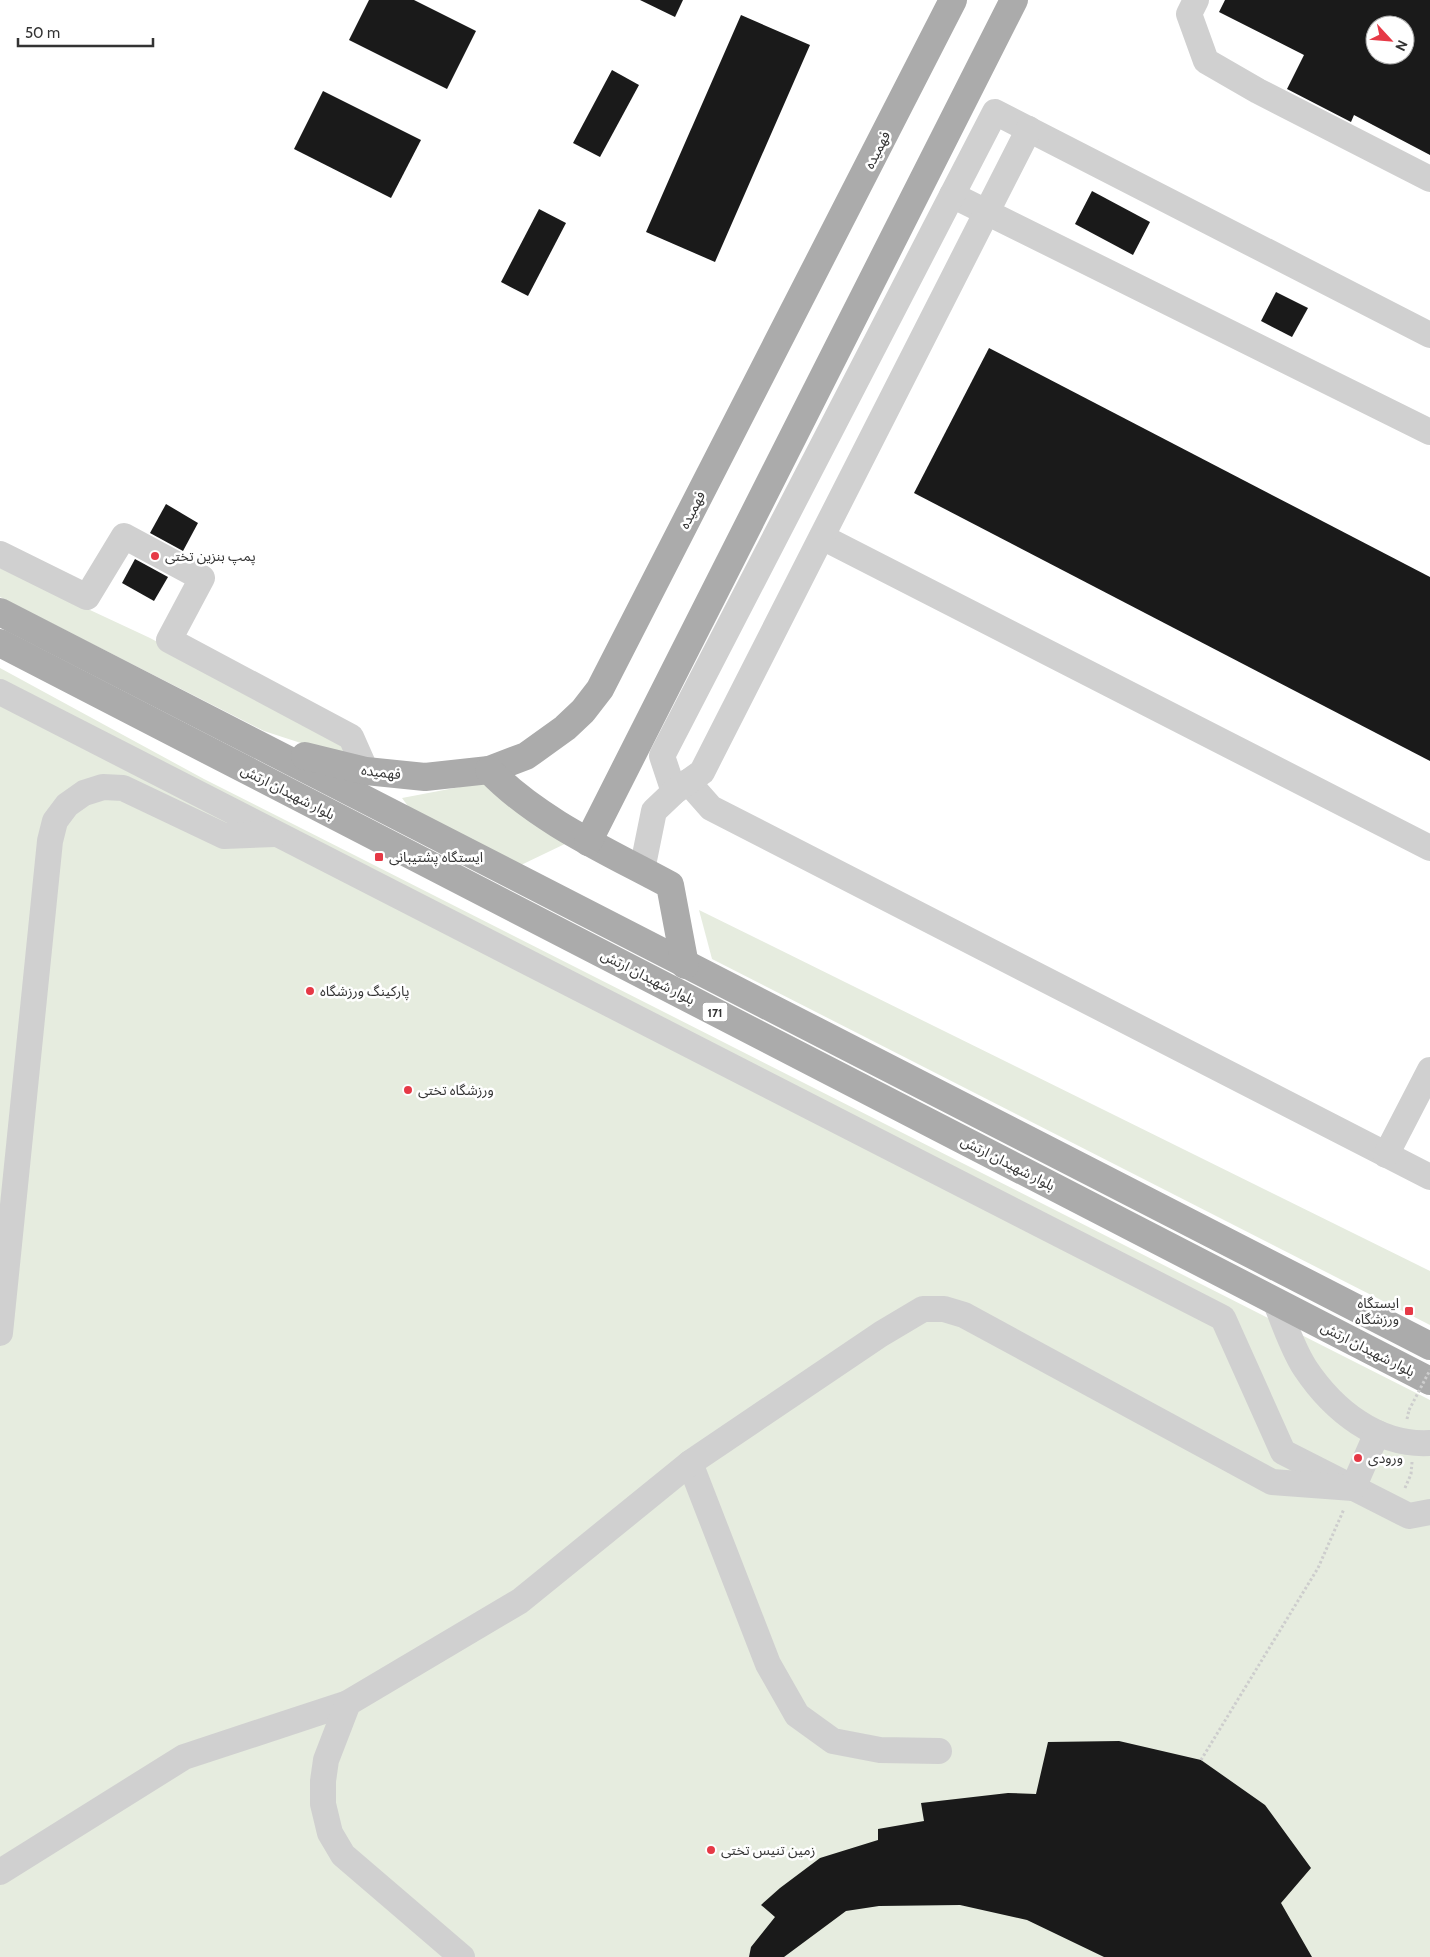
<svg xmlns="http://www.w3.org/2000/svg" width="1430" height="1957" viewBox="0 0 1430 1957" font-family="Cabin,'Noto Sans Arabic',sans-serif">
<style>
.green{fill:#e6ecdf}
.building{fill:#1a1a1a;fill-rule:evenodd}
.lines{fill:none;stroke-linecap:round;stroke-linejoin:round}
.path{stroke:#cdcdcd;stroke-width:3;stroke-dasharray:2.5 2.5;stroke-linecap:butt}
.minor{stroke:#d0d0d0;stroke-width:26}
.major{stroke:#ababab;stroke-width:28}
.path-bridge{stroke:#cdcdcd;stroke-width:3;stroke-dasharray:2.5 2.5;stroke-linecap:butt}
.poi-dot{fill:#e63946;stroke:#fff;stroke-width:2}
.labels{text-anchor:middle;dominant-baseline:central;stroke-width:5;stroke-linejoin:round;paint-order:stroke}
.shield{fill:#fff;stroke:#707070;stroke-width:1}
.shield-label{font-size:12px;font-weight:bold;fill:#333}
.street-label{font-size:14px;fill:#333;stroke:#fff}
.poi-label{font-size:14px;fill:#333;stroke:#fff;text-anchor:start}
</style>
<rect width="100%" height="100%" fill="#fff"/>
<g class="green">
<polygon points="0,568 150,638 341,740 356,761 264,731 0,597"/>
<polygon points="0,668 204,779 1430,1400 1430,1957 0,1957"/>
<polygon points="486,782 571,841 521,865 413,813 402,798"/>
<polygon points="699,910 1430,1271 1430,1325 712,959"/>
</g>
<g class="building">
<polygon points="369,0 414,0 476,31 447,89 349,40"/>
<polygon points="640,0 683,0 675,17"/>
<path d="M1225,0H1430V155L1354,115L1351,122L1287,89L1304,55L1219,12ZM1375,25H1405V55H1375Z"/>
<polygon points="741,15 810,45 715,262 646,232"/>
<polygon points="612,70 639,85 600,157 573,143"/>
<polygon points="323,91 421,140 391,198 294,149"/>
<polygon points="1092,191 1150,222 1133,255 1075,224"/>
<polygon points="539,209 566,223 528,296 501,282"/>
<polygon points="1276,292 1308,308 1292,337 1261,321"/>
<polygon points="989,348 1430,577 1430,761 914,493"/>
<polygon points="166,504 198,523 183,551 150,533"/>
<polygon points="135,559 168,577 154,601 122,583"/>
<polygon points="1119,1741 1201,1760 1265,1805 1311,1868 1281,1903 1312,1957 1104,1957 1027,1920 960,1905 879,1906 846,1911 784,1957 749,1957 751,1947 775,1917 761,1905 780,1888 820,1858 878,1840 878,1829 924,1821 921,1803 1008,1793 1036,1794 1048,1742"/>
</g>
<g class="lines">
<g class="path">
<polyline points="1407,1419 1409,1410"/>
<polyline points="1405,1488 1411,1474 1412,1462"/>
<polyline points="1201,1760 1318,1568 1344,1509"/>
</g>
<g class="minor">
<polyline points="1196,0 1189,14 1206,61 1258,91 1430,179"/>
<polyline points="952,195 1430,432"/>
<polyline points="822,537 1430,848"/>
<polyline points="0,554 87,597 124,536 202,578 169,640 351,737 366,771"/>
<polyline points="0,692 1223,1318 1283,1452 1409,1516 1430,1512"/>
<polyline points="688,782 711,808 1430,1177"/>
<polyline points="674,792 662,756 995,112 1430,335"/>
<polyline points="642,870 654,811 674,792 702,772 1029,129"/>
<polyline points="1386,1155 1430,1070"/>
<path d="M1275,1301C1284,1322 1292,1348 1305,1368C1333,1410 1377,1446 1430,1443"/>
<polyline points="0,1333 50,841 55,821 67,805 84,793 103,787 123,788 224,836 275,834"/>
<polyline points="690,1463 768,1664 797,1715 833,1741 880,1750 939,1751"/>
<polyline points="0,1872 184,1757 348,1703"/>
<polyline points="462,1957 343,1855 330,1833 323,1804 323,1781 326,1760 348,1703 520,1601 690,1463 881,1334 923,1309 944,1309 964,1315 1272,1482 1353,1488 1377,1433"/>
</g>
<g class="major">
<polyline points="0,612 1430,1346"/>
<polyline points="0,643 1430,1381"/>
<polyline points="305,756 366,771 425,777 489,770 526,756 565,728 583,711 600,689 953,0"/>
<path d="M489,770C538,821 609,852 670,885L685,965"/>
<polyline points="588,842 1014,0"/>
</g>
<polyline class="path-bridge" points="1409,1410 1430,1370"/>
</g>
<g class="poi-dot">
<circle cx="155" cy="556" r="5"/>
<rect x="374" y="852" width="10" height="10" rx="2.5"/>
<circle cx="310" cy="991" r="5"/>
<circle cx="408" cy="1090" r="5"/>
<rect x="1404" y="1306" width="10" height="10" rx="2.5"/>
<circle cx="1358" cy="1458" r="5"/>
<circle cx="711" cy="1850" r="5"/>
</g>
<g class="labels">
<rect class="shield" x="702.5" y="1002.5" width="25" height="19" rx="4"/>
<g class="shield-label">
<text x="715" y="1012">171</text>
</g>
<g class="street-label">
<text transform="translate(877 150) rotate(-63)">فهمیده</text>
<text transform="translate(692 510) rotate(-63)">فهمیده</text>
<text transform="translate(381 772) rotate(7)">فهمیده</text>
<text transform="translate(288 792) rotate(27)">بلوار شهیدان ارتش</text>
<text transform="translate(648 977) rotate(27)">بلوار شهیدان ارتش</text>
<text transform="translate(1008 1163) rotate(27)">بلوار شهیدان ارتش</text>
<text transform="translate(1368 1349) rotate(27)">بلوار شهیدان ارتش</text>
</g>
<g class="poi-label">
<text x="165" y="556">پمپ بنزین تختی</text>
<text x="389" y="857">ایستگاه پشتیبانی</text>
<text x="320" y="991">پارکینگ ورزشگاه</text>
<text x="418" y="1090">ورزشگاه تختی</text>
<text x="1399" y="1303" text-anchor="end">ایستگاه<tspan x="1399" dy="16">ورزشگاه</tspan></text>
<text x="1368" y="1458">ورودی</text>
<text x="721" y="1850">زمین تنیس تختی</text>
</g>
</g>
<g transform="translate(1390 40) rotate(116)"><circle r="24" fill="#ffffff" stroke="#adadad"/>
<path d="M0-4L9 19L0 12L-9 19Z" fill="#e63946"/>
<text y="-8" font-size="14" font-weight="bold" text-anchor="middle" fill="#333333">N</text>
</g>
<path d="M18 38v8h135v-8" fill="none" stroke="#333333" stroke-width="2.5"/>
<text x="25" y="38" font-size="15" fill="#333333" stroke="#ffffff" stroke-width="4" paint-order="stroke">50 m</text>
</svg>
